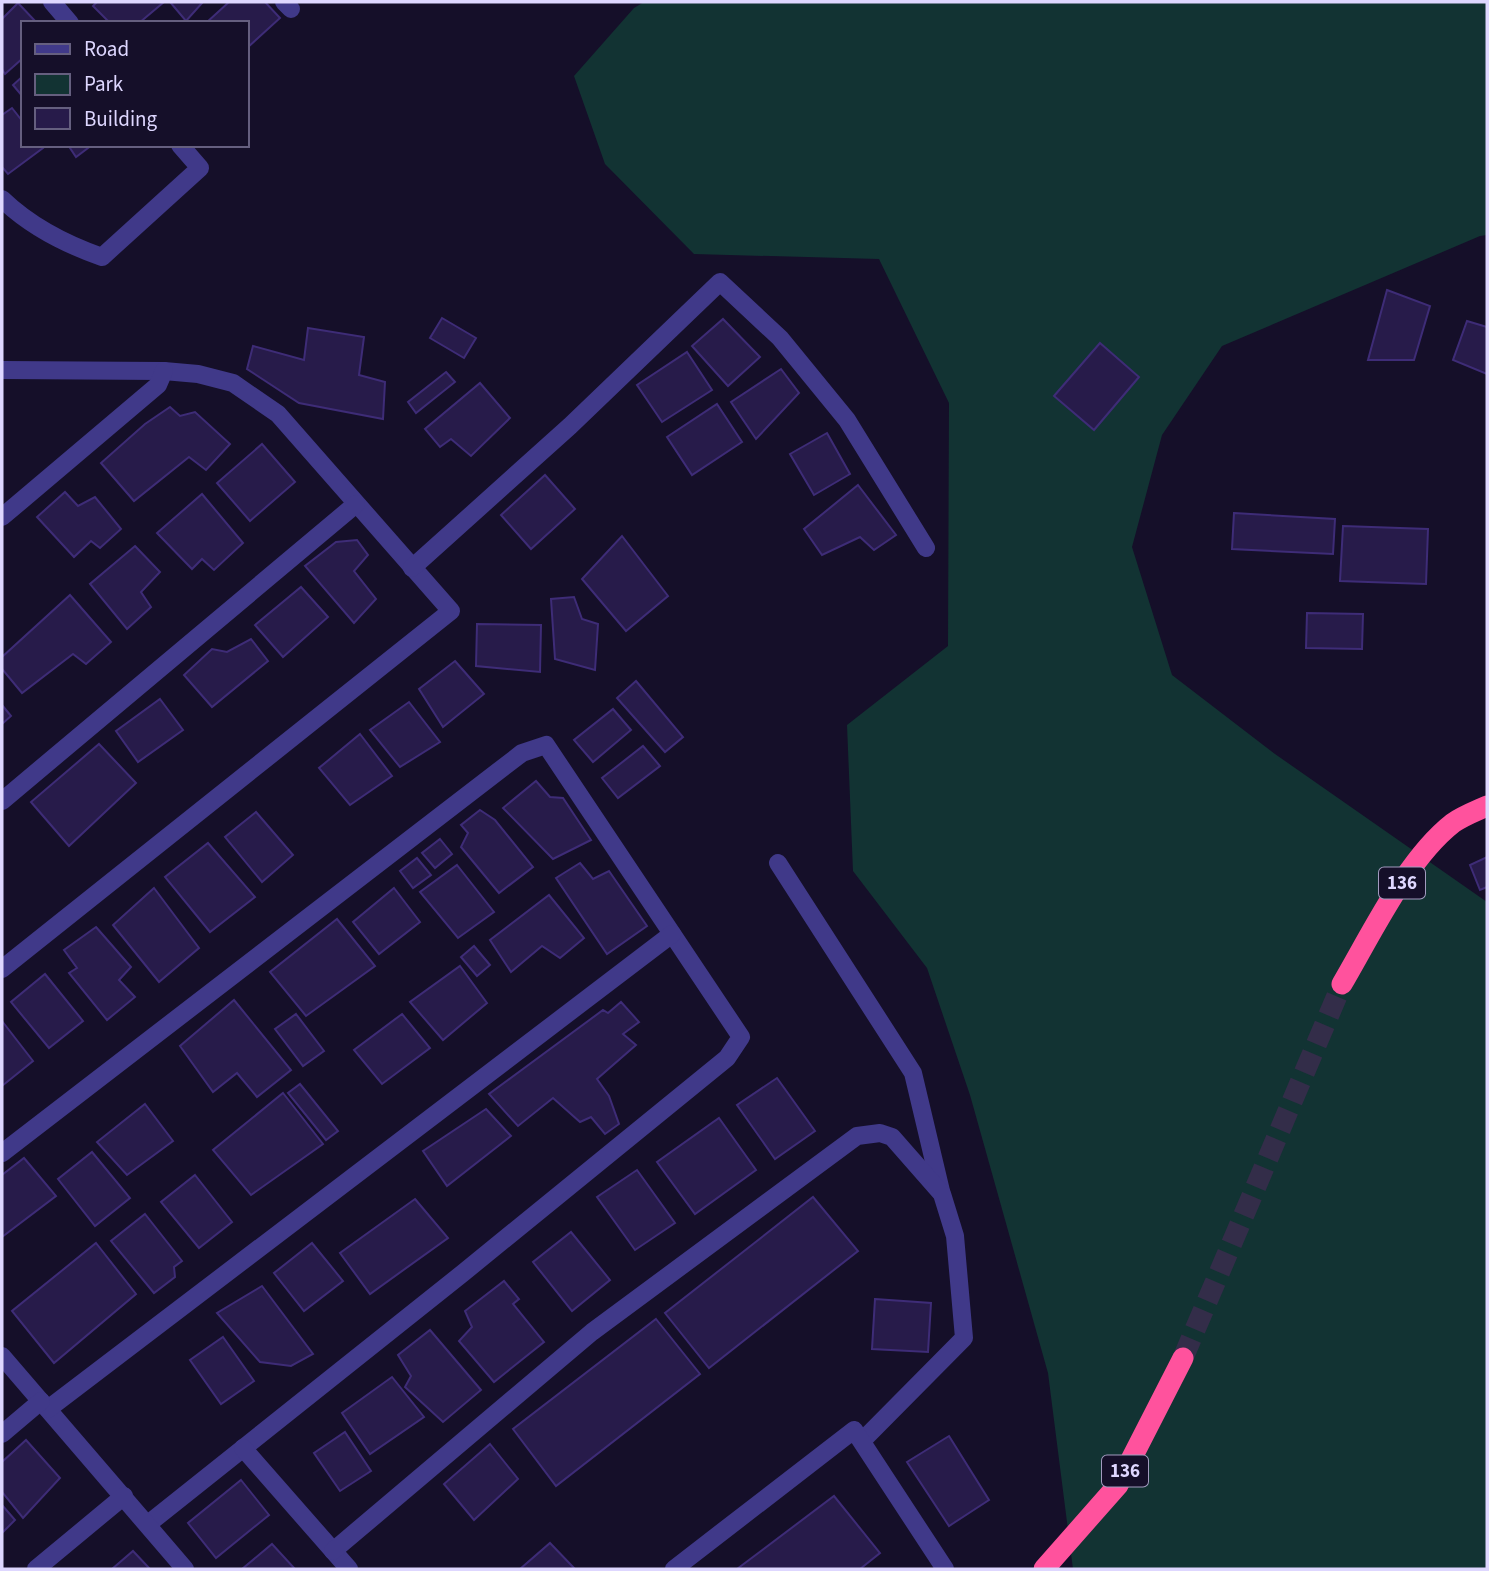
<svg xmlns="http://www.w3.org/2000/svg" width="1489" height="1571" viewBox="0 0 1489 1571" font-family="'Source Sans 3',sans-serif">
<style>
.green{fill:#123333}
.building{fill:#271b4a;stroke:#3e2c77;stroke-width:2}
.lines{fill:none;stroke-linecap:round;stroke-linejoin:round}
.highway-tunnel{stroke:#332d49;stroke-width:21;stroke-dasharray:21 10;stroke-linecap:butt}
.street{stroke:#403989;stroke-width:18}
.highway{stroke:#ff529d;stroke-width:21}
.labels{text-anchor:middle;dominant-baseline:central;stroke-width:5;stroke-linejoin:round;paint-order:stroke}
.shield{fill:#150f29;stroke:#a29bbf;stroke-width:2}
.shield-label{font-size:19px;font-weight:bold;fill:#ded7ff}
</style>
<rect width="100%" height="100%" fill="#150f29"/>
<polygon class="green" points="644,2 1487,2 1487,235 1480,236 1222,346 1162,435 1132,547 1172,675 1275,754 1487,902 1487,1569 1073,1569 1048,1373 970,1095 927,968 853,871 847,725 948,646 949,403 879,259 694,254 605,164 574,76 634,8"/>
<g class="building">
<polygon points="97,2 164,2 139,23 110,23 93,6"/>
<polygon points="170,2 203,2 186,21"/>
<polygon points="229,2 265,2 280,18 247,48 247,23 206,23"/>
<polygon points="18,3 37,23 23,23 23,58 5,74 2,69 2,19"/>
<polygon points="23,76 23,97 13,85"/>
<polygon points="12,108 23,122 23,145 41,145 43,148 8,174 2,167 2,115"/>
<polygon points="68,145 92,145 76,157"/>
<polygon points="1387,290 1430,306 1414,360 1368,360"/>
<polygon points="442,318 476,338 464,358 430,338"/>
<polygon points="723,319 760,357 728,386 692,346"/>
<polygon points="1467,321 1487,327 1487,374 1453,360"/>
<polygon points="308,328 364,337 359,375 385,382 383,419 299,403 247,369 253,346 304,360"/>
<polygon points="1100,343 1139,377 1094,430 1054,396"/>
<polygon points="687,352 712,390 662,422 637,385"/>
<polygon points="781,369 799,393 756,439 731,402"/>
<polygon points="446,372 455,382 416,413 408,402"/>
<polygon points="480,383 510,418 471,456 451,439 440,447 425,429"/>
<polygon points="717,404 742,442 692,475 667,437"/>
<polygon points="170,407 180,416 195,412 230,444 206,470 189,457 134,501 101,463 145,424"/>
<polygon points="827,433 850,474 814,495 790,454"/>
<polygon points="262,444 295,482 250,521 217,483"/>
<polygon points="545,475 575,509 531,549 501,515"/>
<polygon points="858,485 896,535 874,550 860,537 822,555 804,529"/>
<polygon points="65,492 78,506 95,497 121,529 100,548 91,541 74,557 37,517"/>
<polygon points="202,494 243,543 214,570 202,559 192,569 157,533"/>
<polygon points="1234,513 1335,519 1333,554 1232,549"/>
<polygon points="1343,526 1428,529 1426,584 1340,581"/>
<polygon points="622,536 668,596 626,631 582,579"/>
<polygon points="357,540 368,555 354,571 376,599 354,623 305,566 336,542"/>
<polygon points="135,546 160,572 141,592 151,607 127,629 90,584"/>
<polygon points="301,587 328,617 283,657 255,625"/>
<polygon points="70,595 111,642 86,664 73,654 22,693 2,669 2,657"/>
<polygon points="574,597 582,619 598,624 595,670 555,659 551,599"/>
<polygon points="1307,613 1363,614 1362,649 1306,648"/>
<polygon points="477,624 541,625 540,672 476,666"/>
<polygon points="251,639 268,661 212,707 184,675 212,649 227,652"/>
<polygon points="455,661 484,694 443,727 419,689"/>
<polygon points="636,681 683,737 665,752 617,698"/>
<polygon points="160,699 183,730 138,762 116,731"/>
<polygon points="409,702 440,742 400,767 370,730"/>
<polygon points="2,705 11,716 2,724"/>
<polygon points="613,709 631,730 593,762 574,740"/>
<polygon points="360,734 392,776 350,805 319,768"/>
<polygon points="99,744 136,783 69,846 31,802"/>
<polygon points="643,746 660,766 618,798 602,778"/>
<polygon points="536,781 550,797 563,798 591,840 553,859 503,808"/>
<polygon points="480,810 495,820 533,867 499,893 461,847 468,833 461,825"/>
<polygon points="256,812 293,855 262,882 225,837"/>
<polygon points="440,839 452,854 435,868 422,853"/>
<polygon points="208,843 255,897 210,932 165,877"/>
<polygon points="1487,857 1487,887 1480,890 1470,865"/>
<polygon points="417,858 431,875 413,888 400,871"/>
<polygon points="580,863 593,879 609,871 647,926 607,954 556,878"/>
<polygon points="457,865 494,912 458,938 420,892"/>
<polygon points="154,888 199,948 159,982 113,925"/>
<polygon points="394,888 420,922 379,954 353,922"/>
<polygon points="549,895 584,938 560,958 542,946 511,972 490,940"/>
<polygon points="337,919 375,966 306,1016 270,972"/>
<polygon points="96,927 131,967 119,980 135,997 107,1020 69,973 77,968 64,950"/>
<polygon points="474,946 490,965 477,976 461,957"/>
<polygon points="460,966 487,1003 443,1040 410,1002"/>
<polygon points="45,974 83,1021 49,1048 11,1002"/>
<polygon points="234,1000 291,1070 257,1097 237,1073 213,1092 180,1046"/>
<polygon points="621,1002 639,1022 623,1034 636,1045 597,1079 609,1096 619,1124 605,1134 591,1117 580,1122 553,1098 518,1126 489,1094 603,1010 608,1013"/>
<polygon points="296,1014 324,1051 303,1066 275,1029"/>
<polygon points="402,1014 430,1048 382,1084 354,1050"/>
<polygon points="2,1021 33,1061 2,1086"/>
<polygon points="777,1078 815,1131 775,1159 737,1105"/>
<polygon points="300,1084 338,1131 326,1140 288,1093"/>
<polygon points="283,1093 323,1144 251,1195 213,1150"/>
<polygon points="145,1104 173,1141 127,1175 97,1142"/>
<polygon points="486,1109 511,1136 447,1186 423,1151"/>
<polygon points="719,1118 756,1170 695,1214 657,1162"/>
<polygon points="92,1152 130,1198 95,1226 58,1179"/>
<polygon points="24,1158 56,1196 2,1237 2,1175"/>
<polygon points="637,1170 675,1223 635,1250 597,1197"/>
<polygon points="195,1175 232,1222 199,1248 161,1202"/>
<polygon points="813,1197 858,1251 709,1368 665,1313"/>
<polygon points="415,1199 448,1238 370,1294 340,1253"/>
<polygon points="145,1214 182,1261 174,1267 175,1277 154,1293 111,1241"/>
<polygon points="571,1232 610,1280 572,1311 533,1262"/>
<polygon points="96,1243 136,1294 54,1363 12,1311"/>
<polygon points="312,1243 343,1281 304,1311 274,1273"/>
<polygon points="504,1281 519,1299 513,1304 544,1342 494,1382 459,1341 472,1327 465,1311"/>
<polygon points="262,1286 313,1354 291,1366 260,1362 217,1313"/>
<polygon points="875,1299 931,1303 928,1352 872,1349"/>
<polygon points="656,1319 700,1374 556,1486 513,1429"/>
<polygon points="430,1330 481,1390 443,1422 405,1387 411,1376 398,1355"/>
<polygon points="223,1337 254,1381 221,1404 190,1360"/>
<polygon points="392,1377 424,1417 370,1454 342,1413"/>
<polygon points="345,1432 371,1471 340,1491 314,1453"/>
<polygon points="949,1436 989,1500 949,1526 907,1462"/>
<polygon points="26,1440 60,1478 23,1518 2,1492 2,1462"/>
<polygon points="490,1444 518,1479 474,1520 444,1484"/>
<polygon points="241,1480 269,1515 216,1558 188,1523"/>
<polygon points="834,1496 880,1553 860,1569 737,1569"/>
<polygon points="2,1505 15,1520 2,1533"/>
<polygon points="550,1543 575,1569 520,1569"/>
<polygon points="272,1544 295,1569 242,1569"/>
<polygon points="133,1551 150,1569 112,1569"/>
</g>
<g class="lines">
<polyline class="highway-tunnel" points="1183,1358 1342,984"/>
<g class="street">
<polyline points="52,2 70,23"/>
<polyline points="284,2 291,9"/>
<path d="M2,199C30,226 65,244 102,257L200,168L180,145"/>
<polyline points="2,370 164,371 198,374 233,383 278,414 451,611 2,969"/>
<polyline points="2,517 158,385 164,371"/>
<polyline points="412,568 570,426 720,282 780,338 847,420 926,548"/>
<polyline points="2,801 356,504"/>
<polyline points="778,863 913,1073 941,1191"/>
<polyline points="2,1153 522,753 546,745 741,1037 727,1058 463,1273 148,1524"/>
<polyline points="2,1356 185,1569"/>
<polyline points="48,1409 672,934"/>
<polyline points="2,1434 41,1401"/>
<polyline points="243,1448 349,1569"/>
<polyline points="333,1551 592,1332 857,1136 880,1133 892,1137 942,1194 955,1236 964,1338 862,1441"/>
<polyline points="36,1569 124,1496"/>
<polyline points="674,1569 854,1430 945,1569"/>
</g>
<g class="highway">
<path d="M1342,984C1372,933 1407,859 1453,823C1463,816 1476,811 1487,806"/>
<polyline points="1044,1569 1118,1485 1183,1358"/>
</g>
</g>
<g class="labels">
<g class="shield">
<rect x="1379" y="867.5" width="46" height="31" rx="5"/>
<rect x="1102" y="1455.5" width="46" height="31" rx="5"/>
</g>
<g class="shield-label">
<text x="1402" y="883">136</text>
<text x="1125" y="1471">136</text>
</g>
</g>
<rect width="1489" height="1571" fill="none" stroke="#ded7ff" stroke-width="7"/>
<rect x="21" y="21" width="228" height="126" fill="#150f29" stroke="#655f7f" stroke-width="2"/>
<rect x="35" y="44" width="35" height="10" fill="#403989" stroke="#655f7f" stroke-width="2"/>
<text x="84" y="56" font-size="21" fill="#ded7ff">Road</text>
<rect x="35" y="74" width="35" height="21" fill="#123333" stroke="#655f7f" stroke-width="2"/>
<text x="84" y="91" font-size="21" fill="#ded7ff">Park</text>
<rect x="35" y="108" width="35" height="21" fill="#271b4a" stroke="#655f7f" stroke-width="2"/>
<text x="84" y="126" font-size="21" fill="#ded7ff">Building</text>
</svg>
